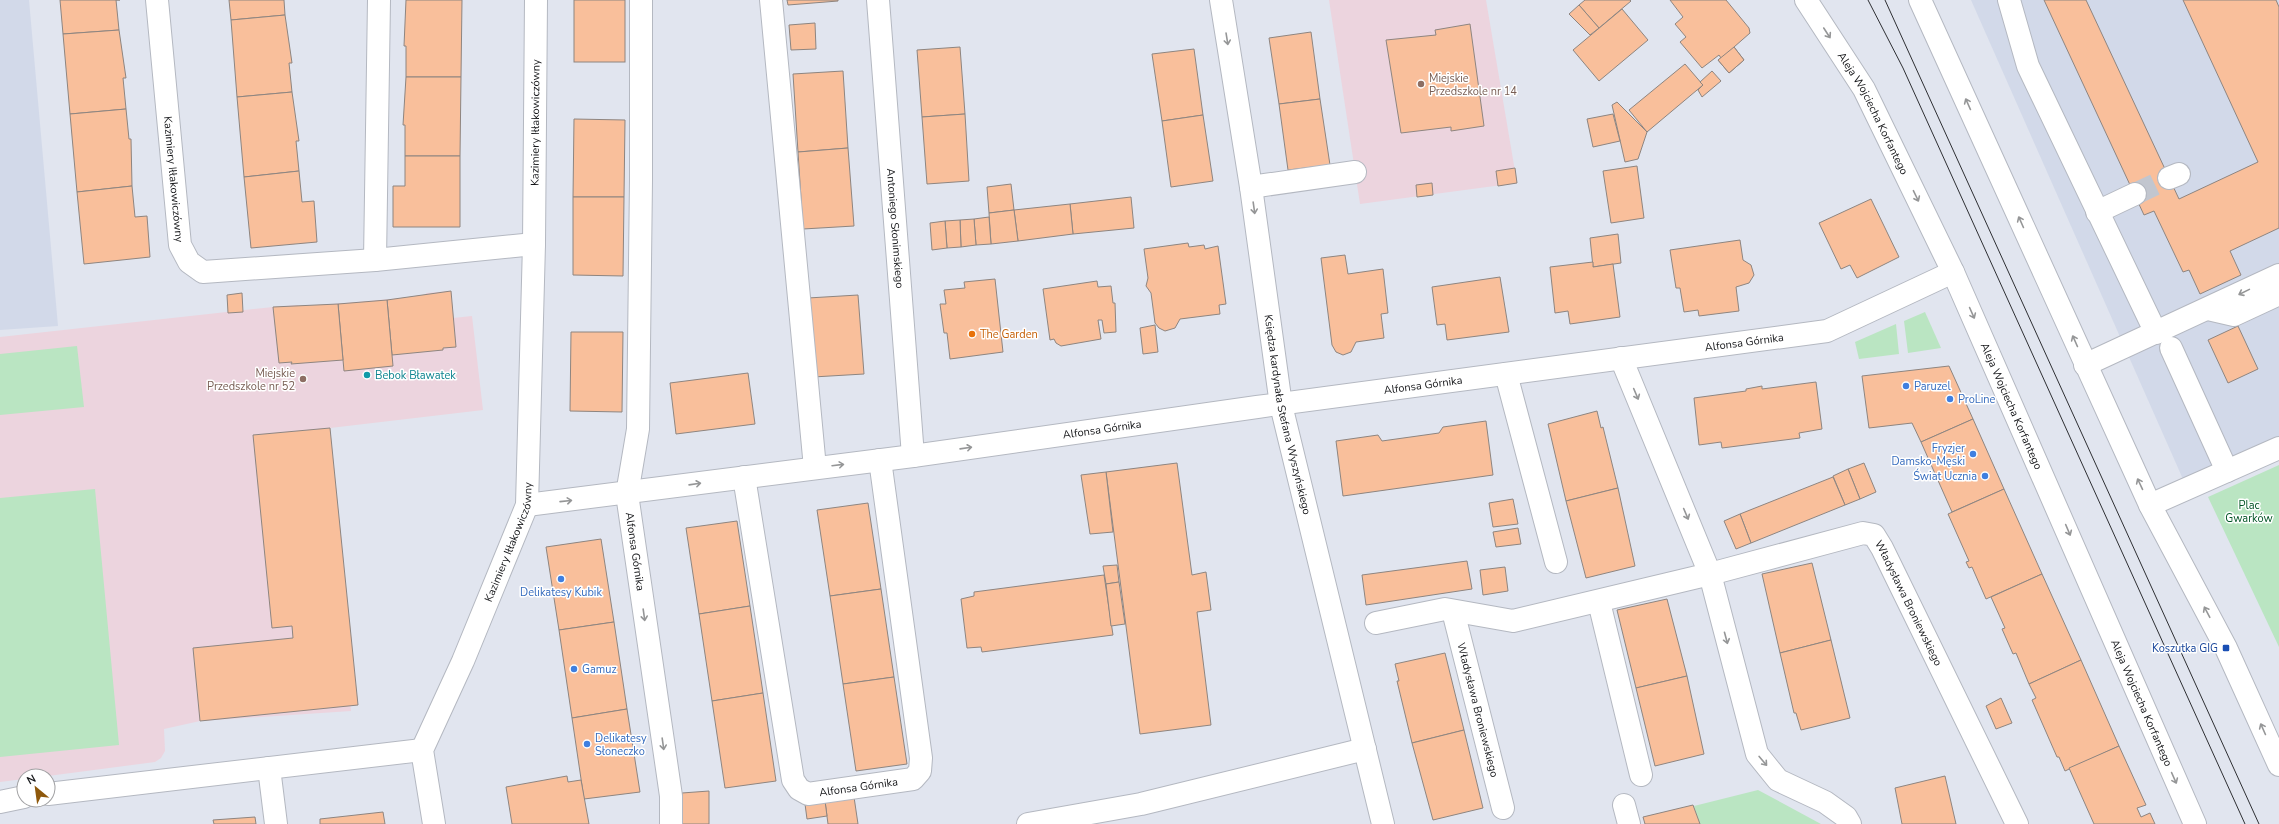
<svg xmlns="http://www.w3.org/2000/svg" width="2279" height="824" viewBox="0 0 2279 824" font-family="'Nunito Sans',sans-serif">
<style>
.built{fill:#d2d9e9}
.education{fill:#ecd4de}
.green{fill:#bae5c2}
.building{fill:#f9bf9b;stroke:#8e8580}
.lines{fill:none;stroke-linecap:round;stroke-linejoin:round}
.minor-tunnel{stroke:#c2c6cf;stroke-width:22;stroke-dasharray:22 11;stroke-linecap:butt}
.minor-casing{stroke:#b4b8c1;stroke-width:24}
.major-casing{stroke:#b4b8c1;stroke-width:24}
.minor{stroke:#fff;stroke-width:22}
.major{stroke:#fff;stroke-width:22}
.tram{stroke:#2e2f33;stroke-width:1}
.oneway{stroke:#959697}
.education-dot{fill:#8d6e63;stroke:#fff;stroke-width:1.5}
.food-dot{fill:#e8710a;stroke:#fff;stroke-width:1.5}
.culture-dot{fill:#0f9aa8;stroke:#fff;stroke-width:1.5}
.shop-dot{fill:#3f7fe0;stroke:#fff;stroke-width:1.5}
.transit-dot{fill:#1a4fb4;stroke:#fff;stroke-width:1.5}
.labels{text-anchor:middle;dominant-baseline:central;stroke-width:3;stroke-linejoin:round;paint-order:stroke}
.education-label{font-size:11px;fill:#785e54;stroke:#fff;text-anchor:start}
.street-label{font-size:11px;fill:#141518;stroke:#fff}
.food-label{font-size:11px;fill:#c56008;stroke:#fff;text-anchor:start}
.culture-label{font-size:11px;fill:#0d838f;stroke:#fff;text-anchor:start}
.shop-label{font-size:11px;fill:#366cbe;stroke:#fff;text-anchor:start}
.park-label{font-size:11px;fill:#005324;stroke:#fff}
.transit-label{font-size:11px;fill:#164399;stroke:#fff;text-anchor:end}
</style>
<rect width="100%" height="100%" fill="#e1e5ef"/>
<g class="built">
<polygon points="0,0 29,0 58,326 0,330"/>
<polygon points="1971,0 2279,0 2279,460 2190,495"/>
</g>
<g class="education">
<polygon points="1329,0 1486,0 1517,183 1360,204"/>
<polygon points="451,291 453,318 472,316 483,410 330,428 351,711 200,721 164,729 165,751 161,758 155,762 48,776 24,776 24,779 0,782 0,337 273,307 298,305 298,307 426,296 426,293"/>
</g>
<g class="green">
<polygon points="1925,312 1941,348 1908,353 1904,321"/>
<polygon points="1896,324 1899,354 1859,359 1855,342"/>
<polygon points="77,346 84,407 0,415 0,354"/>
<polygon points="2279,465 2279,647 2208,497"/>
<polygon points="95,489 119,745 0,757 0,498"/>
<polygon points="1758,790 1821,824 1699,824 1694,806"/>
</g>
<g class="building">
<polygon points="60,0 120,0 116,0 119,30 63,34"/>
<polygon points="229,0 284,0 285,15 231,20"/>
<polygon points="406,0 462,0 461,77 406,77 406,46 404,46"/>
<rect x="574" y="0" width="51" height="62"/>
<polygon points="787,0 838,0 838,1 788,5"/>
<polygon points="1585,0 1630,0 1631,1 1599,28 1579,5"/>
<polygon points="1670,0 1726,0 1749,28 1750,33 1734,47 1744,60 1729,73 1718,60 1721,58 1719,55 1702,68 1680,42 1686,37 1675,24 1683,17"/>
<polygon points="2044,0 2086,0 2179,199 2258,162 2183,0 2276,0 2279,7 2279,228 2230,251 2241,275 2200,294 2189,270 2183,272 2154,211 2144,215"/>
<polygon points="1579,5 1599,28 1590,35 1569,14"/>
<polygon points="1622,9 1648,40 1599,81 1573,50"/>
<polygon points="285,15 292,63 289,63 292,92 237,97 231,20"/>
<polygon points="815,23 816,49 791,50 789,25"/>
<polygon points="1470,24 1484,126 1451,131 1451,127 1401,133 1386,40 1436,35 1435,30"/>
<polygon points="119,30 126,78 123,78 126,109 70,114 63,34"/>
<polygon points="1311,32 1320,99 1279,104 1269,38"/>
<polygon points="960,47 965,114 922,117 917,50"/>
<polygon points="1734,47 1744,60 1729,73 1718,60"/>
<polygon points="1194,49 1203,115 1162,121 1152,54"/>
<polygon points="1685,64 1703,85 1647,132 1629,110"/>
<polygon points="843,71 848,148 798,152 793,74"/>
<polygon points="1712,71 1721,81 1702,97 1698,90 1703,85 1700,82"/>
<polygon points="406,77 461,77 460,156 405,156 405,125 403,125"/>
<polygon points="292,92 299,141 296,141 299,171 244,177 237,97"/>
<polygon points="1320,99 1330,165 1288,170 1279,104"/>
<polygon points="1617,102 1647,132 1638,159 1625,162 1612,105"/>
<polygon points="126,109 129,139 131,139 132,186 77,192 70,114"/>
<polygon points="965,114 969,181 927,184 922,117"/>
<polygon points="1613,114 1620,141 1593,147 1587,119"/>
<polygon points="1203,115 1213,181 1171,187 1162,121"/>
<polygon points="574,119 625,120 624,197 573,197"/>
<polygon points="848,148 854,226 803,229 798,152"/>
<polygon points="405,156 460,156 460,227 393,227 393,186 405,186"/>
<polygon points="1637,166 1644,218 1611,223 1603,171"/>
<polygon points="1515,168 1517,183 1498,186 1496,171"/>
<polygon points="299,171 302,202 314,201 317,242 251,248 244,177"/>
<polygon points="1432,183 1433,195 1417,197 1416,185"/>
<polygon points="1011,184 1014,210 989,213 987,187"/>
<polygon points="132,186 135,217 147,216 150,257 84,264 77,192"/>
<polygon points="573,197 624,197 623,276 573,275"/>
<polygon points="1131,197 1134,228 1073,234 1070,204"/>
<polygon points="1871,199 1899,257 1857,278 1850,265 1841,269 1819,223"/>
<polygon points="1070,204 1073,234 1018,241 1014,210"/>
<polygon points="1014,210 1018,241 991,244 989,213"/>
<polygon points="989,217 991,244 976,245 974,219"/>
<polygon points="974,219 976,245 961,247 960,220"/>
<polygon points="960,220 961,247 947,248 945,221"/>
<polygon points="945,221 947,248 932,250 930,223"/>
<polygon points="1618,234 1621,263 1593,267 1590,238"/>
<polygon points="1740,240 1743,260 1751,265 1754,275 1749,283 1736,287 1739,311 1699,316 1698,310 1684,312 1680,288 1676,288 1670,250"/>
<polygon points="1188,243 1189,247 1204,245 1205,249 1218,246 1226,304 1219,305 1220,314 1180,319 1175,328 1165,331 1159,328 1155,323 1151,293 1146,286 1148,278 1144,249"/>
<polygon points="1345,255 1348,274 1383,269 1388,313 1381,314 1384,338 1356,342 1351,352 1343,355 1336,352 1332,345 1321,258"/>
<polygon points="1593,262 1593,267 1613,264 1620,317 1570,324 1568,311 1555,313 1550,267"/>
<polygon points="1500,277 1509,332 1447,340 1445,324 1437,325 1432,287"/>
<polygon points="995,279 1003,352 950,359 947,333 944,333 940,304 946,304 944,290 965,288 964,282"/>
<polygon points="1097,281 1098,287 1111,286 1113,303 1115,303 1116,332 1104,333 1102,320 1098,320 1101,339 1061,346 1056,343 1054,339 1050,340 1043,289"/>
<polygon points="451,291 456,347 443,348 443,350 392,355 387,300"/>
<polygon points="242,293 243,312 228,313 227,295"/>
<polygon points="858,295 864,374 813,377 808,298"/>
<polygon points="387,300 393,366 344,371 338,304"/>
<polygon points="338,304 343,360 291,364 292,362 279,363 273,307"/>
<polygon points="1155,325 1158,352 1143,354 1140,328"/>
<polygon points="2238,326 2258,369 2228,383 2208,340"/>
<polygon points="571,332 623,332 622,412 570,411"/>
<polygon points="1949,366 1973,419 1921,442 1912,423 1869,428 1862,376"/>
<polygon points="748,373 755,424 676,434 670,383"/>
<polygon points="1816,382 1822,429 1799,433 1800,438 1722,448 1721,442 1699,445 1694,398 1746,391 1746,389 1762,386 1762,389"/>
<polygon points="1597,411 1601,428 1603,427 1618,488 1566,501 1548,424"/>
<polygon points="1973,419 2004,489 1952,512 1921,442"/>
<polygon points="1486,421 1493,475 1343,496 1336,441 1378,435 1382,441 1439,433 1443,427"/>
<polygon points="330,428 358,705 200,721 193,648 293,638 292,626 272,628 253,435"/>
<polygon points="1177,463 1192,575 1206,572 1211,610 1197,612 1211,725 1140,734 1106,472"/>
<polygon points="1864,463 1876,492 1860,499 1848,469"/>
<polygon points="1848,469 1860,499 1845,505 1833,476"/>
<polygon points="1106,472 1113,532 1090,534 1081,475"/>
<polygon points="1833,477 1845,505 1751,543 1740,514"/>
<polygon points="1618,488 1635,566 1586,578 1566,501"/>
<polygon points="2004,489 2042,574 1986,599 1972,567 1969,568 1966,562 1969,561 1948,514"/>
<polygon points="1513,499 1518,524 1493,527 1489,503"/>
<polygon points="868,503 881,589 830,596 817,510"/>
<polygon points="1740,514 1751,543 1736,549 1724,521"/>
<polygon points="737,521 750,606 699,614 686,528"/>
<polygon points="1518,528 1521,544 1496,547 1493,532"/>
<polygon points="601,539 614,622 559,630 546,547"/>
<polygon points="1467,561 1472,589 1366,605 1362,575"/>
<polygon points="1812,563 1831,640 1780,653 1762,574"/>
<polygon points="1117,565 1119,582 1106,584 1103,566"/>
<polygon points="1505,567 1508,591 1483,595 1480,570"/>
<polygon points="2042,574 2081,660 2029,684 2016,653 2013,654 2002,629 2005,628 1991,597"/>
<polygon points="1104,575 1113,635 982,652 981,647 967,648 961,599 974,596 974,592"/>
<polygon points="1119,582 1125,624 1111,626 1106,584"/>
<polygon points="881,589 894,677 843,684 830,596"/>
<polygon points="1667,599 1687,676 1636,688 1617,610"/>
<polygon points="750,606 763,693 712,701 699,614"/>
<polygon points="614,622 627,709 572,718 559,630"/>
<polygon points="1831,640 1850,718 1801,730 1796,713 1794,713 1780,653"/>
<polygon points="1445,653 1464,730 1412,743 1397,681 1399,681 1395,664"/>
<polygon points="2081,660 2119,746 2065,771 2059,757 2057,757 2032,700 2036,698 2029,684"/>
<polygon points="1687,676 1704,754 1655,766 1636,688"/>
<polygon points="894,677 907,764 856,771 843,684"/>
<polygon points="763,693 776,781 725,788 712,701"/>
<polygon points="2001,698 2012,723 1996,729 1986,706"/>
<polygon points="627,709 640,792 584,799 572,718"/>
<polygon points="1464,730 1483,808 1433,820 1412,743"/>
<polygon points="2119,746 2146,805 2137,808 2141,817 2150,813 2155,824 2094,824 2069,768"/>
<polygon points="567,776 568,782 581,780 589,824 512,824 506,787"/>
<polygon points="1945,776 1956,824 1902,824 1895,788"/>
<polygon points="709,791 709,824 682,824 682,793"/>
<polygon points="854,797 858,824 828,824 825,801"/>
<polygon points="825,801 827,816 807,819 805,804"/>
<polygon points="1693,805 1700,824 1645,824 1643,817"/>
<polygon points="383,812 385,824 320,824 320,819"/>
<polygon points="255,817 256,824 214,824 213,820"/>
</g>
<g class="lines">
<polyline class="minor-tunnel" points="2135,194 2169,178"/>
<defs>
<g id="minor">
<path id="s1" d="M157,0L180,245L189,262L203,272L375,260L534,244"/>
<path id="s2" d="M641,0V180L638,429L627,494L671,796V824"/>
<polyline points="771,0 815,468"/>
<path id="s3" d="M878,0L913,456"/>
<path id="s4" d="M1221,0L1251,187L1281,405L1383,824"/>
<polyline points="2009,0 2028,66 2156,333"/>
<polyline points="2169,178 2179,174"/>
<polyline points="1251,187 1355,172"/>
<polyline points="2097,212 2135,194"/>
<polyline points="375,260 379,0"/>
<polyline points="2208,309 2234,315 2279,294"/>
<polyline points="2171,348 2227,471"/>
<polyline points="1621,358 1710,574 1757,754 1778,780 1825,802 1846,817 1850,824"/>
<polyline points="2085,365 2279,275"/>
<polyline points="1506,374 1556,562"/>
<path id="s5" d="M744,477L793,780L799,789L808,794L913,779L920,771L921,758L880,460"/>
<path id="s6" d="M527,505L913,456L1257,407L1827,331L1953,272"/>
<polyline points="2150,505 2279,448"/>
<polyline points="1599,602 1641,775"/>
<path id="s7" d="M1453,611L1503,808"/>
<path id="s8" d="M1376,623L1445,609L1513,621L1710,574L1863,533L1874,535L1882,548L2017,824"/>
<polyline points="269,768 276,824"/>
<polyline points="48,794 422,750"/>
<polyline points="0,802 24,797"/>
<polyline points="1624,805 1629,824"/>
<path id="s9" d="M434,824L422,750L463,661L527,505L534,244L536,0"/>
<polyline points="1028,824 1141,804 1365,749"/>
</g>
<g id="major">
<path id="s10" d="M1806,0L1864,89L1953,272L2195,824"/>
<polyline points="1920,0 2150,505 2226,648 2279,765"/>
</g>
</defs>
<use href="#minor" class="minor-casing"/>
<use href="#major" class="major-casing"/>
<use href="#minor" class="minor"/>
<use href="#major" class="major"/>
<g class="tram">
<polyline points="1868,0 1903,68 2245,824"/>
<polyline points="1885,0 2259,824"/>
</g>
</g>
<defs><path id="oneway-shaft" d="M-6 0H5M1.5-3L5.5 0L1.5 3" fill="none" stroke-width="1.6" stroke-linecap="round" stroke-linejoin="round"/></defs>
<g class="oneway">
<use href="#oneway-shaft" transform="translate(1827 33) rotate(57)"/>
<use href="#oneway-shaft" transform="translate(1227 39) rotate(81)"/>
<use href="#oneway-shaft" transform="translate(1968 104) rotate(-114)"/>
<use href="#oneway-shaft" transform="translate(1916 196) rotate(64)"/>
<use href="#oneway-shaft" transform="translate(1254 208) rotate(82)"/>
<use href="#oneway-shaft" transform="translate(2021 222) rotate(-114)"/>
<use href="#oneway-shaft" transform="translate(2244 292) rotate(154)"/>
<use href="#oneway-shaft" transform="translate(1972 313) rotate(66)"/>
<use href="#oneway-shaft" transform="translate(2075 341) rotate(-114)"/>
<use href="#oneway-shaft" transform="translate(1636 394) rotate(67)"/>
<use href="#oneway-shaft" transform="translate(966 448) rotate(-8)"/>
<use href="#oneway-shaft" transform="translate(838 465) rotate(-7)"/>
<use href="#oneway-shaft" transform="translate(695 484) rotate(-8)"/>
<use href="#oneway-shaft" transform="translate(2140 484) rotate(-115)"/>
<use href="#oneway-shaft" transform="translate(566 501) rotate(-6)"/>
<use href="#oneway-shaft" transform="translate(1686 514) rotate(67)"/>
<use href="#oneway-shaft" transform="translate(2068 530) rotate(67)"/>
<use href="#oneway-shaft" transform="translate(2207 612) rotate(-118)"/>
<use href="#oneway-shaft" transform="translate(644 615) rotate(82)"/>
<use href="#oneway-shaft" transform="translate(1726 638) rotate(75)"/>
<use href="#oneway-shaft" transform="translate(2263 729) rotate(-114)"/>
<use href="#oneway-shaft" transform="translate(663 744) rotate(82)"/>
<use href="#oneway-shaft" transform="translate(1763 761) rotate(50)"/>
<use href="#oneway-shaft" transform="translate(2174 778) rotate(66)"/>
</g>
<g class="education-dot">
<circle cx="1421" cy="84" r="4"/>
<circle cx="303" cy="379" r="4"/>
</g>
<circle class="food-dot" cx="972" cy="334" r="4"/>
<circle class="culture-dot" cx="367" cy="375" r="4"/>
<g class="shop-dot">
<circle cx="1906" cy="386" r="4"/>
<circle cx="1950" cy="399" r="4"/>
<circle cx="1973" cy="454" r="4"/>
<circle cx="1985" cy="476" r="4"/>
<circle cx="561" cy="579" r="4"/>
<circle cx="574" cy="669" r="4"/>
<circle cx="587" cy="744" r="4"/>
</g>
<rect class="transit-dot" x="2222" y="644" width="8" height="8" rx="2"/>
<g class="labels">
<g class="education-label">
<text x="1429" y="78">Miejskie<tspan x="1429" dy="13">Przedszkole nr 14</tspan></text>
<text x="295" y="373" text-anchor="end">Miejskie<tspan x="295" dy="13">Przedszkole nr 52</tspan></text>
</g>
<g class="street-label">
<text stroke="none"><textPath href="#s10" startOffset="132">Aleja Wojciecha Korfantego</textPath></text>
<text stroke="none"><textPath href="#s9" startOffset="724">Kazimiery Iłłakowiczówny</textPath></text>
<text stroke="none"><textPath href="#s1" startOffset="180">Kazimiery Iłłakowiczówny</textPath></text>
<text stroke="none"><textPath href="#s3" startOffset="229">Antoniego Słonimskiego</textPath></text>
<text stroke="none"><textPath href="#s6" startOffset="1228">Alfonsa Górnika</textPath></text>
<text stroke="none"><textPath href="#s6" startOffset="904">Alfonsa Górnika</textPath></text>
<text stroke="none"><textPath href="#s10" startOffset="456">Aleja Wojciecha Korfantego</textPath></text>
<text stroke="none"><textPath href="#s4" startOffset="420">Księdza kardynała Stefana Wyszyńskiego</textPath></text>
<text stroke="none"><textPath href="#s6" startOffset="580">Alfonsa Górnika</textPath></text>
<text stroke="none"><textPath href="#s9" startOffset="301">Kazimiery Iłłakowiczówny</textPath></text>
<text stroke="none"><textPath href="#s2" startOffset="553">Alfonsa Górnika</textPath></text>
<text stroke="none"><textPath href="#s8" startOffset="588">Władysława Broniewskiego</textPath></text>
<text stroke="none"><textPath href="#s10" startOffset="780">Aleja Wojciecha Korfantego</textPath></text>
<text stroke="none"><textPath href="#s7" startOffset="102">Władysława Broniewskiego</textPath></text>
<text stroke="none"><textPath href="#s5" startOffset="379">Alfonsa Górnika</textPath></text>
</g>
<g class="food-label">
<text x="980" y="334">The Garden</text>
</g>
<g class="culture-label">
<text x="375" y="375">Bebok Bławatek</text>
</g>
<g class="shop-label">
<text x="1914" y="386">Paruzel</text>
<text x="1958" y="399">ProLine</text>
<text x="1965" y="448" text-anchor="end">Fryzjer<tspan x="1965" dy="13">Damsko-Męski</tspan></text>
<text x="1977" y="476" text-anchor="end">Świat Ucznia</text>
<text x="561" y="592" text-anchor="middle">Delikatesy Kubik</text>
<text x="582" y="669">Gamuz</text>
<text x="595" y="738">Delikatesy<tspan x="595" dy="13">Słoneczko</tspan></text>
</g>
<g class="park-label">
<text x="2249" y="505">Plac<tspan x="2249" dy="13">Gwarków</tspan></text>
</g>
<g class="transit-label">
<text x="2218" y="648">Koszutka GIG</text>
</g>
</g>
<g transform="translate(36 788) rotate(331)"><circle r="19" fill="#ffffff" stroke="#a1a1a3"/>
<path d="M0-3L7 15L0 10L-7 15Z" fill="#8f590c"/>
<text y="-6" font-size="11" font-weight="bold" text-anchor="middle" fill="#141518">N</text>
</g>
</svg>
